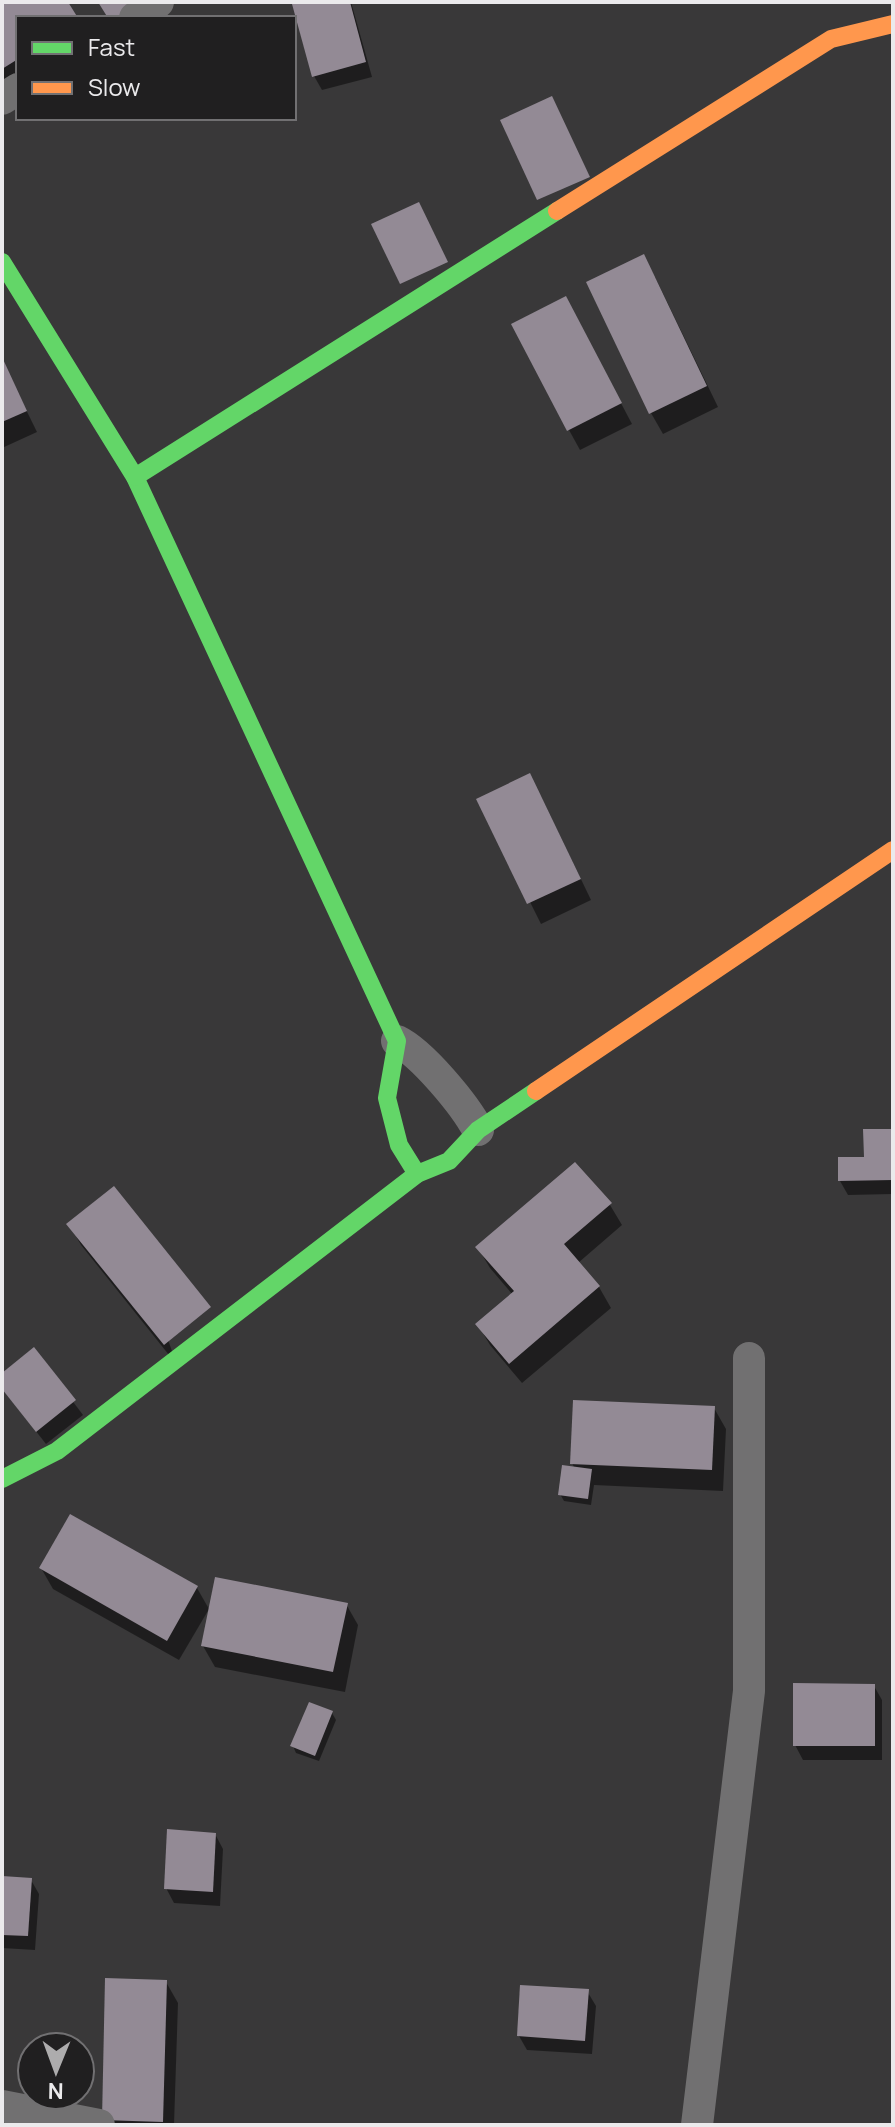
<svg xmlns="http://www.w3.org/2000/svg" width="895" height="2127" viewBox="0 0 895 2127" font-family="Manrope,sans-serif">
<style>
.shadow{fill:#0007}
.building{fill:#938a95}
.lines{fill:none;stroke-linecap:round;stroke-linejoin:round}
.street{stroke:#717071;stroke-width:32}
.fast{stroke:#63d668;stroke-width:18}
.slow{stroke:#ff974d;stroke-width:18}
</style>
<rect width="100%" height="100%" fill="#393839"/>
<g class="shadow">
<polygon points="65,2 75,18 18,18 18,87 2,97 2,3"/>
<polygon points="307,2 351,2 372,77 322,90 314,76"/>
<polygon points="655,277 718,407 663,434 651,413"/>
<polygon points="577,320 632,424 580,450 569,430"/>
<polygon points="3,363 37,432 2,448 2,364"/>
<polygon points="541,796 591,900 541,924 479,800"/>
<polygon points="893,1131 893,1194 848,1195 840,1181"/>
<polygon points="114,1189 177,1365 81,1245 69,1224"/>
<polygon points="610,1205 622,1225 578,1263 599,1287 611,1308 522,1383 490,1345 478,1325 513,1295 490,1268 478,1248"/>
<polygon points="34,1350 83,1415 46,1444 2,1388 2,1375"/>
<polygon points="714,1408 726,1429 723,1491 594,1485 591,1505 564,1501 560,1494 575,1469 572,1463"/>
<polygon points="41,1568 197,1588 209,1609 179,1660 53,1589"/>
<polygon points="346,1604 358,1625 345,1692 215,1667 203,1646"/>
<polygon points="874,1686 882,1700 882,1760 803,1760 795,1745"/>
<polygon points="332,1713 336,1720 319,1761 296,1753 293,1746"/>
<polygon points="215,1834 223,1849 220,1906 174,1903 166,1888"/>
<polygon points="2,1878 31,1880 39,1894 35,1950 2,1948"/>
<polygon points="166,1982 178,2003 174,2125 107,2125"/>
<polygon points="587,1991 596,2006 592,2054 527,2050 519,2036"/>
</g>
<g class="building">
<polygon points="2,2 68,2 78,18 18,18 18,59 2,69"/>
<polygon points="98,2 141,2 116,18 108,18"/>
<polygon points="299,2 350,2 366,62 312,77 292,4"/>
<polygon points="552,96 590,177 537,200 500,120"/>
<polygon points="419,202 448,262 400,284 371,224"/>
<polygon points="644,254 707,386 649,414 586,282"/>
<polygon points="566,296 622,403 567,431 511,324"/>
<polygon points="2,357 27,411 2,422"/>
<polygon points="530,773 581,879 527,904 476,799"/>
<polygon points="863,1129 893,1129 893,1180 838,1181 838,1157 864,1157"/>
<polygon points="575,1162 612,1203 564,1244 600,1286 509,1364 475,1324 514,1291 475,1247"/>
<polygon points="114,1186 211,1307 164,1345 66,1224"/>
<polygon points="34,1347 76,1400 36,1432 2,1389 2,1373"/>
<polygon points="573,1400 715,1406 712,1470 570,1464"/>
<polygon points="562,1465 592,1469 588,1499 558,1495"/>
<polygon points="70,1514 198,1586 167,1641 39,1568"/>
<polygon points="215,1577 348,1603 333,1672 201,1646"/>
<polygon points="793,1683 875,1684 875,1746 793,1746"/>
<polygon points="309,1702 333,1711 315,1756 290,1746"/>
<polygon points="167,1829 216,1833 213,1892 164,1889"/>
<polygon points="2,1876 32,1878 28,1936 2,1935"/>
<polygon points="105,1978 167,1980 163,2122 102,2120"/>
<polygon points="520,1985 589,1989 585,2041 517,2036"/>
</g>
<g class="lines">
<g class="street">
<polyline points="135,18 158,2"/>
<polyline points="2,99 18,89"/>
<path d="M397,1041C422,1053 465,1105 478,1130"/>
<polyline points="2,2106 99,2125"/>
<polyline points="697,2125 749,1691 749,1358"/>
</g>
<g class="fast">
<polyline points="2,262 135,477 397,1041 387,1098 399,1145 417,1174"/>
<polyline points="135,477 557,211"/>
<polyline points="2,1479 57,1451 417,1174 449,1161 478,1130 536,1091"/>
</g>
<g class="slow">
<polyline points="557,211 831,39 893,24"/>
<polyline points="536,1091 893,850"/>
</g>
</g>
<rect width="895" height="2127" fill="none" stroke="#ebeaec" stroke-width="8"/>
<rect x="16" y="16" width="280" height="104" fill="#201f20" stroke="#717072" stroke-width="2"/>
<rect x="32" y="42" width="40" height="12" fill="#63d668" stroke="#717072" stroke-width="2"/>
<text x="88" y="56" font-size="24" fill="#ebeaec">Fast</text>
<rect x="32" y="82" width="40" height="12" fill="#ff974d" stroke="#717072" stroke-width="2"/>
<text x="88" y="96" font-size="24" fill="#ebeaec">Slow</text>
<g transform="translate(56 2071) rotate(181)"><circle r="38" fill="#201f20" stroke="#717072" stroke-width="2"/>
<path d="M0-6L14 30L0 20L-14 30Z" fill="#adacad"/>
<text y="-12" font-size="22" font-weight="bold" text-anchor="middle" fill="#ebeaec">N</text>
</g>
</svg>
